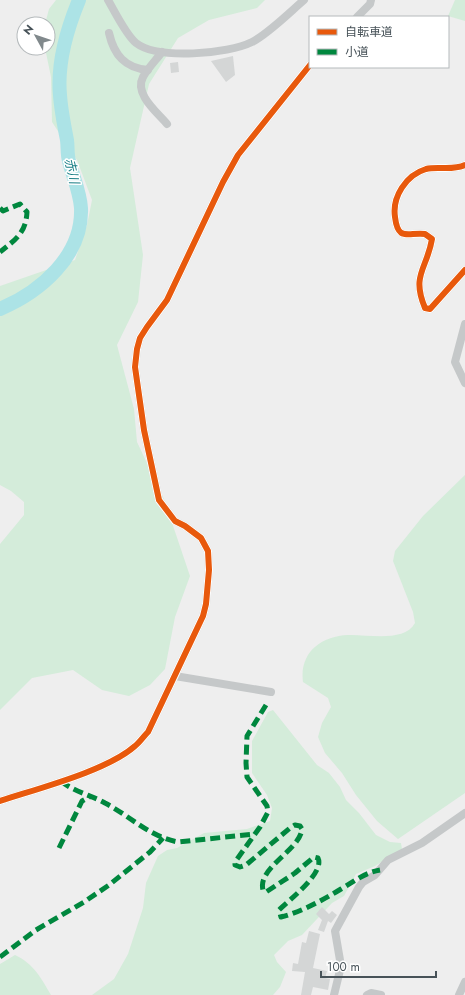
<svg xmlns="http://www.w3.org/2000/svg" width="465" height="995" viewBox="0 0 465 995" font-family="Jost,'Noto Sans JP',sans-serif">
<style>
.green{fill:#d4ecda}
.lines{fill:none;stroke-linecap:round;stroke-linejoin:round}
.river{stroke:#ace3e6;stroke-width:14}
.building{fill:#d4d6d6}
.minor{stroke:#c5c8c9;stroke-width:8}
.quiet{stroke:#00873e;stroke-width:5;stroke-dasharray:10 5;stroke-linecap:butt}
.cycleway-casing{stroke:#fff;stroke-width:8}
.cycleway{stroke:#e8590c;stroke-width:6}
.labels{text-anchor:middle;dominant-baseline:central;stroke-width:3;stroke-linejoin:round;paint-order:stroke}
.water-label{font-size:13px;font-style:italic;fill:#187e85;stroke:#fff}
</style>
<rect width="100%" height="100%" fill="#eee"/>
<g class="green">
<polygon points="56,0 265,0 257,8 209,20 178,38 149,84 130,168 143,255 138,302 117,345 134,409 137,442 164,499 190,576 175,617 165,669 150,685 129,696 102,690 73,670 32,678 0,710 0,544 24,515 24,502 11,491 0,485 0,286 75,260 87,225 92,200 77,160 52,122 51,77 45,48 48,48 48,24 45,24 49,9"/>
<polygon points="455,0 465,0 465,21 448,16"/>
<path d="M465,475V793L398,839L377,821L356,795L342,773L325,753L318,737L322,723L331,707L328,698L303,682C299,653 321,636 348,635C367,634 404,643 415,623L413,612L393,561L395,551L423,516Z"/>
<polygon points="273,710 317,765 329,773 340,787 346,800 359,813 376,835 390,842 401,843 402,849 375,866 356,874 344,896 332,903 302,935 288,941 274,955 277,962 286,972 280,987 273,995 92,995 114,979 128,954 143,908 146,883 158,856 167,850 177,848 204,833 247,829 270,821 272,808 267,795 252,773 252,741 268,712"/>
<path d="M15,955C34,964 41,978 51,995H0V964Z"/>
</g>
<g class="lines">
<path class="river" d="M0,309C40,292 83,256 81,208C80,192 73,177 69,161C67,154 68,147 67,140C64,125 61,110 60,95C57,63 67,29 79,0"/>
</g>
<g class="building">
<polygon points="233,56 235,75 226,82 211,61"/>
<polygon points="178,62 179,72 171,73 170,63"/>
<polygon points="322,907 329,914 332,911 337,915 331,923 328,921 324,932 318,930 322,920 316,914"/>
<polygon points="309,931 320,934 313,968 327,971 325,978 330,979 328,990 313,987 311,995 301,995 305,972 292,971 293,963 298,964 302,942 306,943"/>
</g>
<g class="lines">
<g class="minor">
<path d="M108,0C115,12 126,35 136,43C158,60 228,54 252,42C268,34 290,12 304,0"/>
<polyline points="357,17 370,4 371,0"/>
<path d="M109,33C114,55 125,68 148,70"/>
<path d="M162,52C156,60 148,68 143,77C134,94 157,112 167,124"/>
<path d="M465,165C453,171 438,166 426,169C406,175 392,197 395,217C398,242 408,232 425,234L432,239C427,269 411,275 425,308L430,309L465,270"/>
<polyline points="465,324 455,362 465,383"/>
<polyline points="175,676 271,692"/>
<path d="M0,801C36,789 107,771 135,746C140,742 143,737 148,732L203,616L206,604L209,570L208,551L201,538L185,526L175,521L159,500L144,430L135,367L137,349L140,338L147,327L167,300L223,182L238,155L310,65"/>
<polyline points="334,995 341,966 335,931 359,887 363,882 375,875 388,860 422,843 465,813"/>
<polyline points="367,995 371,993 381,995"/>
<polyline points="459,995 465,982"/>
</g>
<g class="quiet">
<path d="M0,208L3,211L20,204L27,212C26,233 15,240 0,252"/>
<path d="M266,705L247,736L246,763L247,777L267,806L268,812L260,827L235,862V865L240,867L246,865L290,828L295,825L300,826L302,829C300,850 257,868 263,890L266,892L295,873L314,857L318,858C325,873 289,900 279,910L281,917C301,912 323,900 341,889C355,881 364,873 380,870"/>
<path d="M61,781C74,792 91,795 105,803C130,816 150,837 178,842L255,834"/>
<polyline points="59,848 82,801 91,796"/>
<polyline points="0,957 36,930 84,902 109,885 150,852 163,838"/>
</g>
<defs>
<g id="cycleway">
<path d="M465,165C453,171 438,166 426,169C406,175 392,197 395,217C398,242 408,232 425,234L432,239C427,269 411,275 425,308L430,309L465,270"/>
<path d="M0,801C36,789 107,771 135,746C140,742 143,737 148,732L203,616L206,604L209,570L208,551L201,538L185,526L175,521L159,500L144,430L135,367L137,349L140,338L147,327L167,300L223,182L238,155L310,65"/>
</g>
</defs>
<use href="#cycleway" class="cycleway-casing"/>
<use href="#cycleway" class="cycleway"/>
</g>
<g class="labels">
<g class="water-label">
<text transform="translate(72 171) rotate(77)">赤川</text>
</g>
</g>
<rect x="309" y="16" width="140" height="52" fill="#ffffff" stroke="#b5babc"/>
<rect x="317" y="29" width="20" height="6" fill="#e8590c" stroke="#b5babc"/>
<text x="345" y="36" font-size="12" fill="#475258">自転車道</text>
<rect x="317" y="49" width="20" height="6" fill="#00873e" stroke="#b5babc"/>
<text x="345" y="56" font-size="12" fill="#475258">小道</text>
<g transform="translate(36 36) rotate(310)"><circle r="19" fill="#ffffff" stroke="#b5babc"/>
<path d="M0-3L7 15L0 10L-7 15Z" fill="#81898c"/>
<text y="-6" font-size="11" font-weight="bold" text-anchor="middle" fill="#475258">N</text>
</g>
<path d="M321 971v6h115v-6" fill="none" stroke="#475258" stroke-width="2"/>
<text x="327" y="971" font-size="12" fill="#475258" stroke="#ffffff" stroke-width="3" paint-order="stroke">100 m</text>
</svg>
